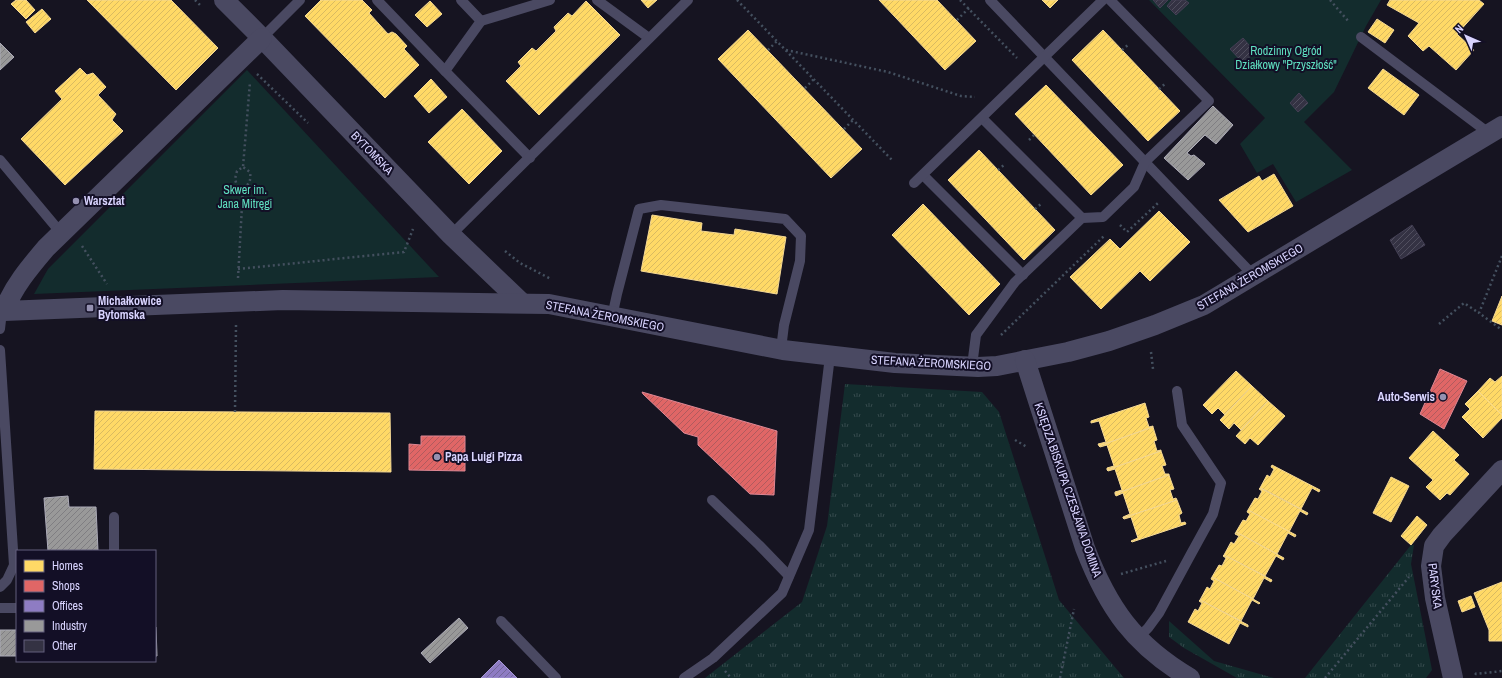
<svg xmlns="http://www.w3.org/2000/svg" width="1502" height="678" viewBox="0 0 1502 678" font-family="'Archivo Narrow',sans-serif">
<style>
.grass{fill:url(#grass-tufts)}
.green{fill:#132c2d}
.homes{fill:url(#homes-hatch);stroke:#f4d894}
.shops{fill:url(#shops-hatch);stroke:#de8794}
.offices{fill:url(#offices-hatch);stroke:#a496d5}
.industry{fill:url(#industry-hatch);stroke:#acabb8}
.building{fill:url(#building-hatch);stroke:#433f54}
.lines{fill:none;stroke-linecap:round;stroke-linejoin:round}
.path{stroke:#44505f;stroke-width:2.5;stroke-dasharray:2 3;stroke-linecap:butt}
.service{stroke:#4a4962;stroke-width:10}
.minor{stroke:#4a4962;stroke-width:20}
.poi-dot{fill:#9591b1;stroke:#130f26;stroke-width:1.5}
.labels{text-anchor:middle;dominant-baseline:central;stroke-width:4;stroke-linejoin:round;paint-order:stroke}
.park-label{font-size:12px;fill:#5fe0c0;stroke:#130f26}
.street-label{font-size:12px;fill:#d9d4ff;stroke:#130f26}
.poi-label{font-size:12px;font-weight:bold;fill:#d9d4ff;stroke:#130f26;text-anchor:start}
</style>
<defs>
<pattern id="grass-tufts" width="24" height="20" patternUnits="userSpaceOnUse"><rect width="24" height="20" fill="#132c2d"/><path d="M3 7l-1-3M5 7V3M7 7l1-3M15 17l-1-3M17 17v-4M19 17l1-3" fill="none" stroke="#354a4c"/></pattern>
<pattern id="homes-hatch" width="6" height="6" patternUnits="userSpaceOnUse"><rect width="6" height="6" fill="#ffd966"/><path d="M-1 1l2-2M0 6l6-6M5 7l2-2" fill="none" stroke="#d9ba61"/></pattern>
<pattern id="shops-hatch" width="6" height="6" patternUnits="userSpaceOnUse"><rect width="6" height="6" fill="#e06666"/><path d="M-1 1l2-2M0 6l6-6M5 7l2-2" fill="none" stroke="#b05b5e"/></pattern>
<pattern id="offices-hatch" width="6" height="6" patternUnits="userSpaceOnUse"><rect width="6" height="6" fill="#8e7cc3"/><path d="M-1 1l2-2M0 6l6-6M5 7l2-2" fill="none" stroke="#736799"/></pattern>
<pattern id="industry-hatch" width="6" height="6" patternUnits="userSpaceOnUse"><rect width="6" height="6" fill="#999"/><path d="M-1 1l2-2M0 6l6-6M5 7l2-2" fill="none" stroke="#7f7e82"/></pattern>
<pattern id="building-hatch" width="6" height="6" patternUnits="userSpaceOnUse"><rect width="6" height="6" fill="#343243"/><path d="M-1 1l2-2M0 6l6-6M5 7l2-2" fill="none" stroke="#514f5f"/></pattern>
</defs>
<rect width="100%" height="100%" fill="#161421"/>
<g class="grass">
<polygon points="845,384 982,392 999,412 1059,600 1124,678 705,678 802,602 827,526"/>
<polygon points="1411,545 1414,545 1411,564 1432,670 1426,678 1305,678"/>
<polygon points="1169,621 1214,661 1274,678 1237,678 1184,648 1169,637"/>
</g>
<g class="green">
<polygon points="1149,0 1381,0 1366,26 1334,92 1304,122 1352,170 1296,202 1273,164 1257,173 1240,144 1265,118"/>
<polygon points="247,70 439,277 34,294 48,269"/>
</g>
<g class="homes">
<polygon points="16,0 26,0 35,10 26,19 11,4"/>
<polygon points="87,0 171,0 218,48 176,90"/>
<polygon points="321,0 362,0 372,10 369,13 388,34 392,32 396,34 407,46 404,49 419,65 385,98 305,16"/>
<polygon points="641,0 657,0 648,8"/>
<polygon points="879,0 937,0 976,41 945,70"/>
<polygon points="1042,0 1058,0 1050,8"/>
<polygon points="1390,0 1479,0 1484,4 1457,34 1474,50 1456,70 1429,46 1423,51 1408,36 1419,23 1387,5"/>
<polygon points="430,1 442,14 427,27 415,15"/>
<polygon points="586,1 620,35 539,115 506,81 521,66 518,62 532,48 536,51 556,31 554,27 568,13 572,16"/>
<polygon points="42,9 51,19 35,33 26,22"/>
<polygon points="1377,19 1394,30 1385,43 1368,32"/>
<polygon points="748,30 862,149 831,178 718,59"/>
<polygon points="1103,30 1180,111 1148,141 1072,60"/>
<polygon points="80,68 87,75 93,73 106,87 98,95 116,114 112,120 123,131 65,185 21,139 62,99 55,91"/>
<polygon points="1383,69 1419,95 1404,115 1368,88"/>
<polygon points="431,79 447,97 429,113 414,96"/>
<polygon points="1046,85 1123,165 1091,195 1015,114"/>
<polygon points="462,109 502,151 469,184 428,142"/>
<polygon points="979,150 1055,230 1024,260 948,180"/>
<polygon points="1274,174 1293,206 1248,232 1219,200 1259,176 1262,181"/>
<polygon points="923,204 1000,284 969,315 892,235"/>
<polygon points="1159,211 1190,242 1150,281 1140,271 1101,309 1070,277 1110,239 1120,249"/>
<polygon points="652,215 702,223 701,231 734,235 735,229 786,237 777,294 641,271"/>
<polygon points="1502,296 1502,325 1492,321"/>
<polygon points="1236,371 1252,386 1225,415 1218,408 1212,414 1203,405"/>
<polygon points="1502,376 1502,415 1478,391 1490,378 1495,382"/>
<polygon points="1252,386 1268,401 1241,430 1234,423 1229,429 1220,420"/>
<polygon points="1478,391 1502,415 1502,418 1483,438 1462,417 1470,409 1465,404"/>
<polygon points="1268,401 1285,416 1258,445 1250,438 1245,444 1236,436"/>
<polygon points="1145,403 1149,417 1146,418 1149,427 1153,426 1153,427 1099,446 1098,444 1106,442 1099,421 1091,423 1091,421"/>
<polygon points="95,411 390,413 391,472 94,469"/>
<polygon points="1153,427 1157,440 1154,441 1157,451 1161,450 1161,451 1107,470 1107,468 1114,466 1107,445 1100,447 1099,446"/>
<polygon points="1433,431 1459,455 1454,460 1469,474 1450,495 1447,493 1440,500 1426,487 1433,480 1409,458"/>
<polygon points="1161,451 1166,465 1162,466 1165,474 1169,474 1169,475 1115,494 1115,492 1122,490 1115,469 1108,471 1107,470"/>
<polygon points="1272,465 1320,490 1319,492 1312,488 1301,509 1267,491 1260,488 1267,475 1270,477 1274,469 1271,467"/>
<polygon points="1169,475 1174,489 1170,490 1173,499 1176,498 1177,500 1123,518 1123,517 1130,514 1123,493 1116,496 1115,494"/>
<polygon points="1391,477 1409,486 1391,522 1373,513"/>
<polygon points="1260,488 1308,513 1307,515 1300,511 1289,532 1248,510 1255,498 1258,499 1262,491 1259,489"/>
<polygon points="1177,500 1182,513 1179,515 1181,523 1185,522 1186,524 1132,542 1131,541 1138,538 1131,517 1124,519 1123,518"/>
<polygon points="1248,510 1296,535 1295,537 1288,533 1277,554 1236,532 1243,520 1246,521 1250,514 1247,512"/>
<polygon points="1417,516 1427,525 1411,545 1401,536"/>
<polygon points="1236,532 1284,558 1283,560 1276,556 1265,576 1224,555 1231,542 1234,544 1239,536 1235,534"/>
<polygon points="1224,555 1272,580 1271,582 1264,578 1253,599 1212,577 1219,565 1222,566 1226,558 1223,556"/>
<polygon points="1212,577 1253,599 1260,603 1259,604 1252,600 1241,621 1200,600 1207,587 1210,589 1214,581 1211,579"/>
<polygon points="1502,582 1502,641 1489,641 1489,630 1474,593"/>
<polygon points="1471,596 1475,607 1462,612 1458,601"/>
<polygon points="1200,600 1248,625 1248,627 1240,623 1229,644 1188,622 1195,609 1198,611 1202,603 1199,601"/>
</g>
<g class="shops">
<polygon points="1440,369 1467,381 1444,429 1420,414"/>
<polygon points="642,392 777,431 774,495 750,494 698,445 698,437 684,433 643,394"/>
<polygon points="421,436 465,436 465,471 409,470 409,444 421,445"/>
</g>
<polygon class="offices" points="499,660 517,678 481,678"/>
<g class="industry">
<polygon points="0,43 14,57 0,70"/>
<polygon points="1213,106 1233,125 1216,144 1205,135 1187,153 1191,156 1194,155 1205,164 1188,180 1164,158"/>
<polygon points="68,496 69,507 96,507 98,551 48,551 44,498"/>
<polygon points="459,618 468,628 430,663 421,653"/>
<polygon points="155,627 156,627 157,656 155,656"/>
<rect x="0" y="630" width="17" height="26"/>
</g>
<g class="building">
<polygon points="1153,0 1168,0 1160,8"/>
<polygon points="1172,0 1185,0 1189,3 1176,15 1167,6"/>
<polygon points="1243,38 1255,52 1243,63 1230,49"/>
<polygon points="1299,93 1308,103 1298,112 1290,103"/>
<polygon points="1412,225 1425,245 1401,259 1390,240"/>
</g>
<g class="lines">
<g class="path">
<polyline points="195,0 202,7"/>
<polyline points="737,0 892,160"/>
<polyline points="960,0 1017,58"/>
<polyline points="1330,0 1349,22"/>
<polyline points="957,20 969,8"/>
<polyline points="768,50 777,41"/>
<polyline points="786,50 888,72 961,96 975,97"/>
<polyline points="1122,50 1128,45"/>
<polyline points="257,74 308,123"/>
<polyline points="805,88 814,79"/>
<polyline points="1159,89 1166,83"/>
<polyline points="844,129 853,120"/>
<polyline points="1029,140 1034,135"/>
<polyline points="998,170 1004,165"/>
<path d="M243,188C250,184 251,180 250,172L243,167"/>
<polyline points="1035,209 1041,204"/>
<polyline points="1120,225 1127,232 1158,203"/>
<polyline points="82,246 107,284"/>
<polyline points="505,251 520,263 551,279"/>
<polyline points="1502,256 1479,313 1502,330"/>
<polyline points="238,269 404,252 413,229"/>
<polyline points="238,278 243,188 237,186 235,179 237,171 243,167 250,82"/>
<polyline points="1439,324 1464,303 1479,313"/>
<polyline points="1001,335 1104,236"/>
<polyline points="1151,352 1153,369"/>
<polyline points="235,412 236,325"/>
<polyline points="1015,440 1027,447"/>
<polyline points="1121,574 1166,561"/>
<polyline points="725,671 731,678"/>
<polyline points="1475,673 1476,674 1502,671"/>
<polyline points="1060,678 1074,609"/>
<polyline points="1325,678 1409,577"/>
</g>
<g class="service">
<polyline points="377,0 445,71"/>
<polyline points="461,0 481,21 445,71 530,158"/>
<polyline points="597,0 649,38"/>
<polyline points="990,0 1254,276"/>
<polyline points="481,21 550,0"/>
<polyline points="1361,37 1490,134"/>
<polyline points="262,38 300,0"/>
<polyline points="982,118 1082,218"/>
<polyline points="0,160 61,233"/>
<polyline points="923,175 1023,275"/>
<polyline points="914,183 1103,0"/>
<polyline points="451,235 688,0"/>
<polyline points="612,317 617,294 639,209 661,205 785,219 801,236 800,261 784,325 781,349"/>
<polyline points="0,329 1,320 4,311"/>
<polyline points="0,350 14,565 7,580 0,587"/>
<polyline points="972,366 976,335 1015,282 1082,218 1103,217 1134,187 1145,162 1209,101 1110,0"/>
<polyline points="712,500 759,545 789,576"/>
<polyline points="114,551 114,517"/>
<polyline points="0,608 17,608"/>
<polyline points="501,621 556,678"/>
<polyline points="1137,639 1148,628 1159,613 1191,554 1213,514 1221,483 1182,425 1177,391"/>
<polyline points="684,678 713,658 782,593 809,530 830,356"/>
</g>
<g class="minor">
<polyline points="224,0 262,38 451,235 522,303"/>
<path d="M262,38L46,248C29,268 13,287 4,311L283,300L549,304L783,350L895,363L978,367L997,366L1068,352L1109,341L1155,325L1204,305L1502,126"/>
<path d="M1025,360L1085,548C1108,608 1134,645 1190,678"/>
<polyline points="1453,678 1435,598 1431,566 1434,546 1442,535 1502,470"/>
</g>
</g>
<g class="poi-dot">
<circle cx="76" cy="201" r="4"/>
<rect x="86" y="304" width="8" height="8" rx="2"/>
<circle cx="1443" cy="397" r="4"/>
<circle cx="437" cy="457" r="4"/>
</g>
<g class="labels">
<g class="park-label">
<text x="1286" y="51">Rodzinny Ogród<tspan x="1286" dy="14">Działkowy "Przyszłość"</tspan></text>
<text x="245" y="190">Skwer im.<tspan x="245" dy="14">Jana Mitręgi</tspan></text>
</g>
<g class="street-label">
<text transform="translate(372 153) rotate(46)">BYTOMSKA</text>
<text transform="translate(1250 277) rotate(-30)">STEFANA ŻEROMSKIEGO</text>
<text transform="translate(605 316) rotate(11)">STEFANA ŻEROMSKIEGO</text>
<text transform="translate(931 363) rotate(3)">STEFANA ŻEROMSKIEGO</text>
<text transform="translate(1068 490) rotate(71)">KSIĘDZA BISKUPA CZESŁAWA DOMINA</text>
<text transform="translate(1435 586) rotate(83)">PARYSKA</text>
</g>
<g class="poi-label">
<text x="84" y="201">Warsztat</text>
<text x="98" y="301">Michałkowice<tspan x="98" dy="14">Bytomska</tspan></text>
<text x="1435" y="397" text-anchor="end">Auto-Serwis</text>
<text x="445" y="457">Papa Luigi Pizza</text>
</g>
</g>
<rect x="16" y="550" width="140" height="112" fill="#130f26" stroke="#625e7d"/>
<rect x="24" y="560" width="20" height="12" fill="#ffd966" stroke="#625e7d"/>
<text x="52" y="570" font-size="12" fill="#d9d4ff">Homes</text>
<rect x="24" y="580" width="20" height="12" fill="#e06666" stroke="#625e7d"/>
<text x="52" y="590" font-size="12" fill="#d9d4ff">Shops</text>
<rect x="24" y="600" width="20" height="12" fill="#8e7cc3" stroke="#625e7d"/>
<text x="52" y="610" font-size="12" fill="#d9d4ff">Offices</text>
<rect x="24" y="620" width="20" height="12" fill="#999999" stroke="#625e7d"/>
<text x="52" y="630" font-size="12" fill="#d9d4ff">Industry</text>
<rect x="24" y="640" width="20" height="12" fill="#343243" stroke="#625e7d"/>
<text x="52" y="650" font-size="12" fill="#d9d4ff">Other</text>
<g transform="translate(1466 36) rotate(315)" stroke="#130f26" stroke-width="3" paint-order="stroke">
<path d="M0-3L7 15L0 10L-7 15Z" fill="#d9d4ff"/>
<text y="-6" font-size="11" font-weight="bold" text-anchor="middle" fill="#d9d4ff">N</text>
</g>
</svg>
